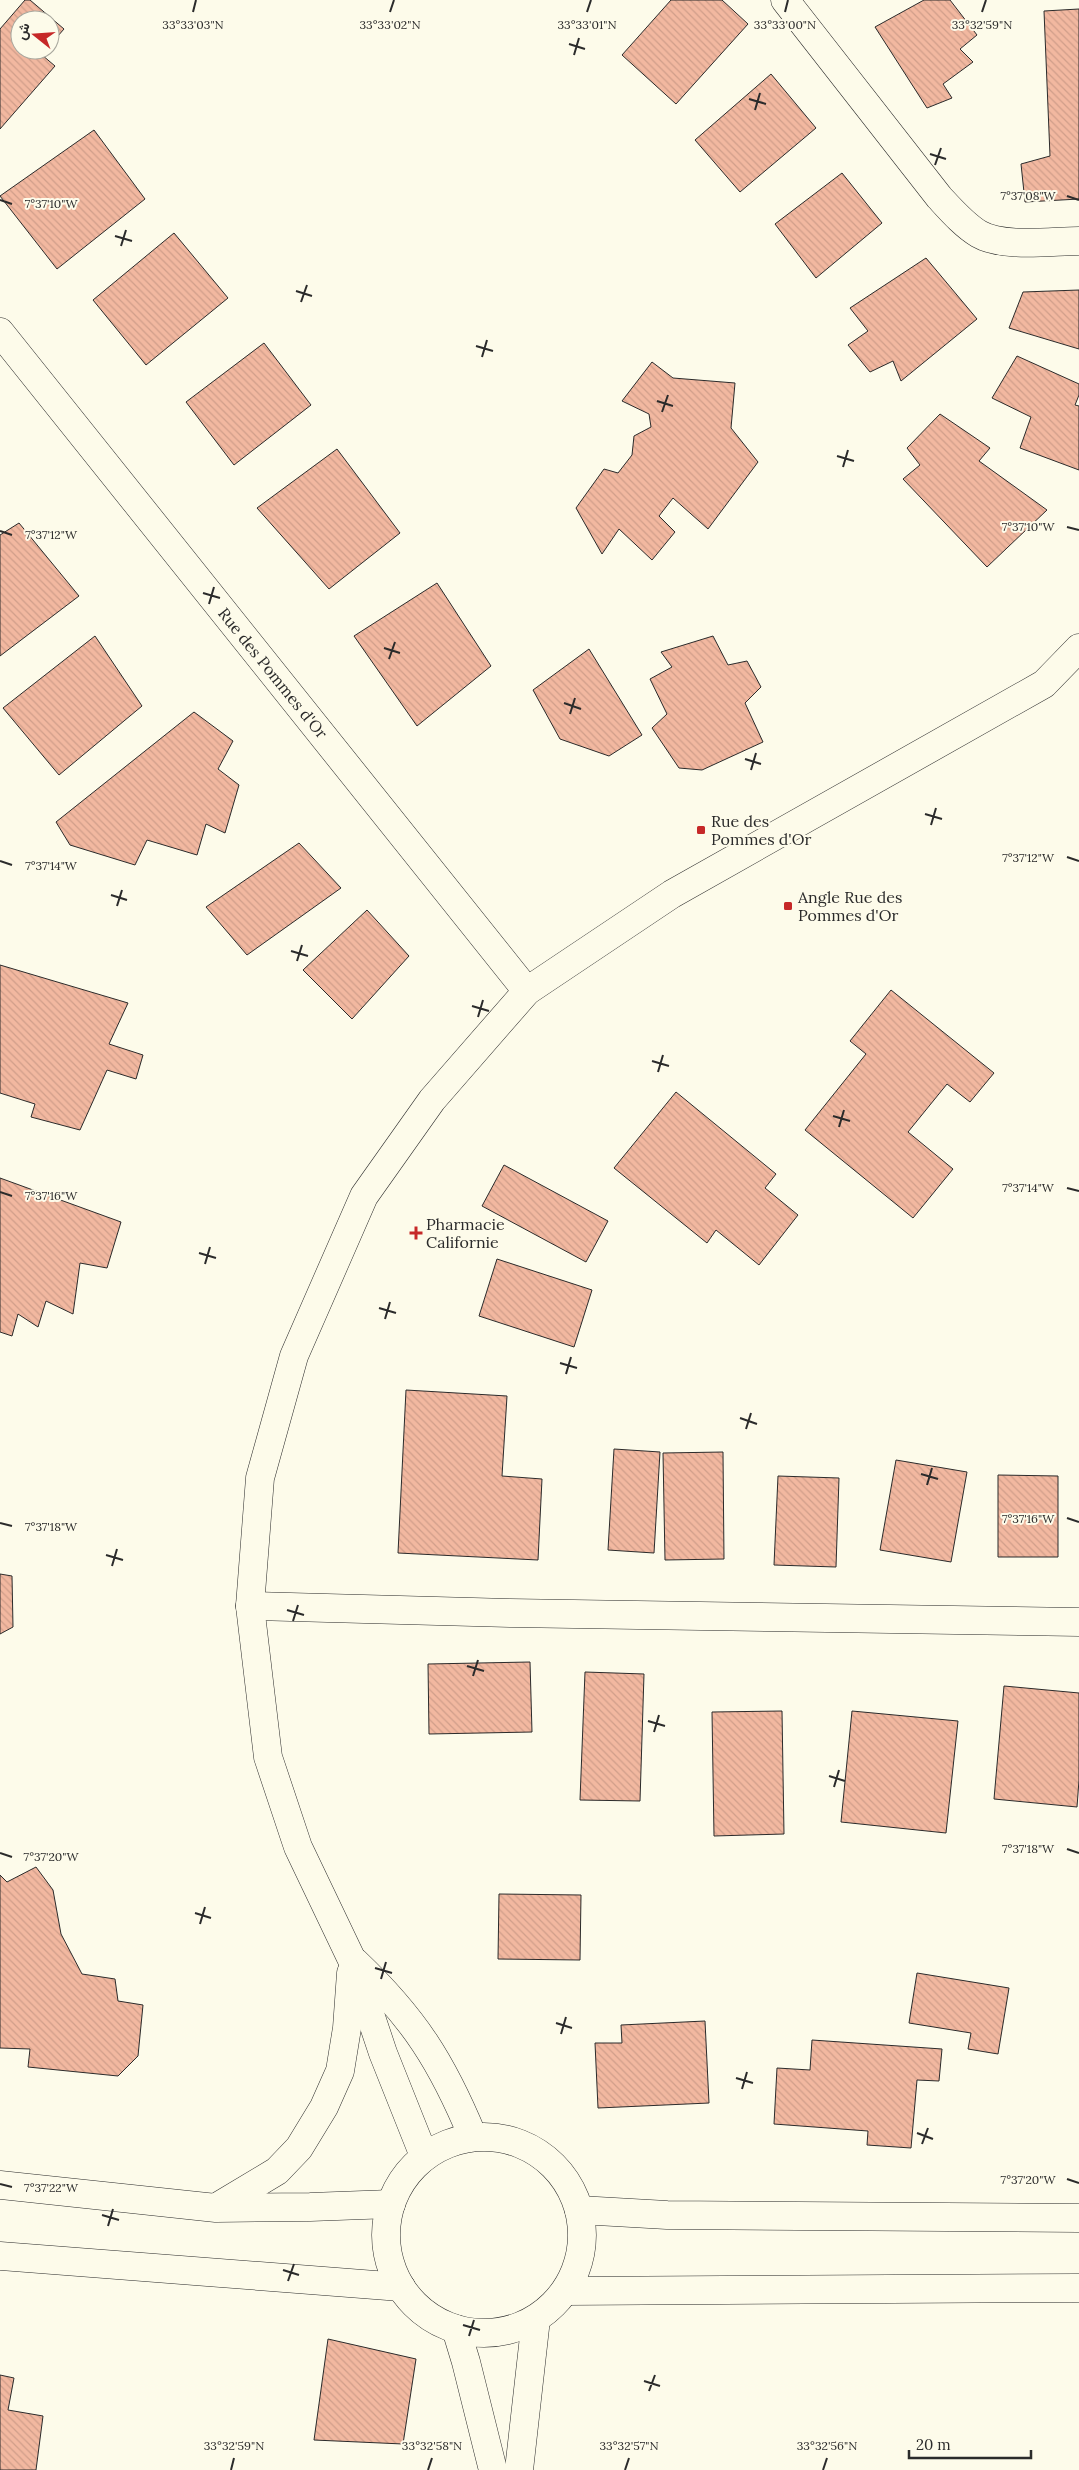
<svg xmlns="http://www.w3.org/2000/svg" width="1079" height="2470" viewBox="0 0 1079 2470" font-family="Lora,Vazirmatn,serif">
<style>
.building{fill:url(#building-back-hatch);stroke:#2b2b2b}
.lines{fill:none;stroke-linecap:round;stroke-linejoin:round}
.minor-casing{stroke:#2b2b2b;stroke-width:29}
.major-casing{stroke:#2b2b2b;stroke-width:29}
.minor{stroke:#fdfbea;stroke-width:28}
.major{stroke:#fdfbea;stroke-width:28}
.ticks{fill:none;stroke:#2b2b2b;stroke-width:2}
.poi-dot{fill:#c62828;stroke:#fdfbea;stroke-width:2}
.labels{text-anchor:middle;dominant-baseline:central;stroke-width:4;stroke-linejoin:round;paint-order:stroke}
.street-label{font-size:16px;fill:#2b2b2b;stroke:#fdfbea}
.poi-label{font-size:16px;fill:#2b2b2b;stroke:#fdfbea;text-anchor:start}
.ticks-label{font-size:12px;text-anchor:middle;fill:#2b2b2b;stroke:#fdfbea;stroke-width:4;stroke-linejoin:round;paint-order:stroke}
</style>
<defs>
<pattern id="building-back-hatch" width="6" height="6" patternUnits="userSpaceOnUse" patternTransform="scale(1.25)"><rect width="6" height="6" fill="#f2b8a0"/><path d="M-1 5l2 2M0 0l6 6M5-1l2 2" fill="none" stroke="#d09e8a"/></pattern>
</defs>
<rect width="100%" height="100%" fill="#fdfbea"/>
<g class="building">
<polygon points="25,0 30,0 64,29 50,45 50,20 20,20 20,50 46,50 42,55 55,66 0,129 0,29"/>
<polygon points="671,0 722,0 748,24 676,104 622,55"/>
<polygon points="924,0 950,0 977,35 960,49 973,62 943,84 952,98 927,108 875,27"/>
<polygon points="1079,9 1079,199 1025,202 1021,164 1050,156 1044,11"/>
<polygon points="771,74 816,128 740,192 695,140"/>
<polygon points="94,130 145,199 57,269 0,196"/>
<polygon points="842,173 882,223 816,278 775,224"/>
<polygon points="174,233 228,298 146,365 93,300"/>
<polygon points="926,258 977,319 901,381 893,361 870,372 848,345 868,331 850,308"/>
<polygon points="1079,290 1079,349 1009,328 1023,292"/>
<polygon points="264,343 311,405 234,465 186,402"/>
<polygon points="1017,356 1079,384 1079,395 1075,405 1079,406 1079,470 1020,448 1031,417 992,398"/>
<polygon points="652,362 673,378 735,383 731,428 758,462 708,529 673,498 659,516 675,532 652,560 619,529 602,554 576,508 604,469 618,473 632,455 634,436 651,427 649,414 622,401"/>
<polygon points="940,414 990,448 979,461 1047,510 987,567 903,479 920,465 907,448"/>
<polygon points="337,449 400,533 329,589 257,508"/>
<polygon points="19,523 79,596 0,656 0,535"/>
<polygon points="437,583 491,666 417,726 354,636"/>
<polygon points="95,636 142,706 59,775 3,708"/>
<polygon points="713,636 728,665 747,661 761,687 745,703 763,742 702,770 679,768 652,728 667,714 650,679 672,667 661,652"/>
<polygon points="589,649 642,735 609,756 560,739 533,690"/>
<polygon points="194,712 233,741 218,769 239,785 225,833 206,824 197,855 147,840 135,865 70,845 56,822"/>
<polygon points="299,843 341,888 247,955 206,907"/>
<polygon points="367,910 409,956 352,1019 303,970"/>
<polygon points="0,965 128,1003 109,1044 143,1055 136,1079 107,1070 80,1130 31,1117 35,1104 0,1093"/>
<polygon points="891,990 994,1073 970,1102 947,1084 908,1132 953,1169 913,1218 805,1130 866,1054 850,1041"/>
<polygon points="676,1092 776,1174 765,1188 798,1215 759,1265 716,1230 707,1243 614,1168"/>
<polygon points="504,1165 608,1221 586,1262 482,1206"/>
<polygon points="0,1178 121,1222 107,1268 80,1263 73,1314 46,1301 38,1327 18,1314 12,1336 0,1332"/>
<polygon points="497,1259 592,1290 574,1347 479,1316"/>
<polygon points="406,1390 507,1396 502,1476 542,1479 538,1560 398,1553"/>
<polygon points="614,1449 660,1452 654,1553 608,1550"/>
<polygon points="723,1452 724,1559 665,1560 663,1453"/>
<polygon points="896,1460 967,1472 951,1562 880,1550"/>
<polygon points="998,1475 1058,1476 1058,1557 998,1557"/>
<polygon points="778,1476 839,1478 836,1567 774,1565"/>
<polygon points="0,1574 12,1576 13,1627 0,1634"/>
<polygon points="530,1662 532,1732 429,1734 428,1664"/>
<polygon points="585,1672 644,1674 640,1801 580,1800"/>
<polygon points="1004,1686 1079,1693 1079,1780 1077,1807 994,1799"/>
<polygon points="782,1711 784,1834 714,1836 712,1712"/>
<polygon points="852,1711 958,1721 946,1833 841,1822"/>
<polygon points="36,1867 53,1890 61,1934 82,1974 115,1979 118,2001 143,2005 138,2056 118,2076 28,2067 30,2049 0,2048 0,1875 7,1882"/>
<polygon points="499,1894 581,1895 580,1960 498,1959"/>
<polygon points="917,1973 1009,1988 998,2054 968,2049 971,2033 909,2023"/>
<polygon points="705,2021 709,2103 598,2108 595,2043 622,2043 621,2025"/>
<polygon points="812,2040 942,2049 939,2081 917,2080 911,2148 867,2145 868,2131 774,2124 777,2068 810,2070"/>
<polygon points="328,2339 416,2359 403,2444 314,2440"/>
<polygon points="0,2375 14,2378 8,2410 43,2416 36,2470 0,2470"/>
</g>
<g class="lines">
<defs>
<g id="minor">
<path d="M785,0L939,197C951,210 964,225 979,234C1003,248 1052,241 1079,241"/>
<polyline points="0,332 527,991"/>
<polyline points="250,1606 510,1613 1079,1622"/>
</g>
<g id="major">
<path d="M355,1962C414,2018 442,2062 473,2137"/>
<circle cx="484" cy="2235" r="98"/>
<polyline points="424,2156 383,2053 352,1960 298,1847 268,1757 250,1606 260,1478 294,1356 364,1196 432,1100 527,991 672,894 1044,684 1079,648"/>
<polyline points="0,2185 216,2208 310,2207 391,2204"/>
<polyline points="217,2207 277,2171 299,2148 324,2107 340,2071 347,2028 351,1973"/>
<polyline points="579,2210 667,2215 1079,2218"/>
<polyline points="0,2256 401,2287"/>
<polyline points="565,2291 1079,2288"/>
<polyline points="456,2329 466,2362 493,2470"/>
<polyline points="519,2470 536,2319"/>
</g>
</defs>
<use href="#minor" class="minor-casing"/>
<use href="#major" class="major-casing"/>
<use href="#minor" class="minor"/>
<use href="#major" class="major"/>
</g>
<path class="ticks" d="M193,12L196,0M390,12L394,0M587,12L591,0M785,12L788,0M982,12L986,0M569,44L585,49M574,55L579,38M749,99L766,104M755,110L760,93M930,154L946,159M935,165L941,148M1067,196L1079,200M0,200L12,204M115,236L132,241M121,246L126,230M296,291L312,296M301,302L307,285M476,346L493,351M482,357L487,340M657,401L673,406M662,412L668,395M837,456L854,461M843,467L848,450M1067,527L1079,530M0,531L12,535M203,593L220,598M209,604L214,587M384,648L400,653M389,659L395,642M564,703L581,709M570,714L575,698M745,759L761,764M751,770L756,753M925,814L942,819M931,825L936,808M1067,857L1079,861M0,861L12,865M111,895L127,900M117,906L122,890M291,951L308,956M297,961L302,945M472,1006L489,1011M478,1017L483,1000M652,1061L669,1066M658,1072L663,1055M833,1116L850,1121M839,1127L844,1110M1067,1188L1079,1191M0,1192L12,1196M199,1253L216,1258M205,1264L210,1247M379,1308L396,1313M385,1319L390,1302M560,1363L577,1368M566,1374L571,1357M740,1418L757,1424M746,1429L751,1413M921,1474L938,1479M927,1485L932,1468M1067,1518L1079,1522M0,1523L12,1526M106,1555L123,1560M112,1566L117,1549M287,1610L304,1615M293,1621L298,1605M467,1666L484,1671M473,1676L478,1660M648,1721L665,1726M654,1732L659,1715M829,1776L845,1781M834,1787L839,1770M1067,1849L1079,1853M0,1853L12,1857M195,1913L211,1918M200,1924L205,1907M375,1968L392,1973M381,1979L386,1962M556,2023L572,2028M561,2034L566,2017M736,2078L753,2083M742,2089L747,2072M917,2133L933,2139M922,2144L928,2128M1067,2179L1079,2183M0,2184L12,2187M102,2215L119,2220M108,2226L113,2209M283,2270L299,2275M288,2281L294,2264M463,2325L480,2330M469,2336L474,2320M644,2381L660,2386M649,2391L655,2375M231,2470L234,2458M428,2470L432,2458M625,2470L629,2458M823,2470L827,2458"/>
<g class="poi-dot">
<rect x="696" y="825" width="10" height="10" rx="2.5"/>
<rect x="783" y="901" width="10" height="10" rx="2.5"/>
<path d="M413.5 1225.5h5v5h5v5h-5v5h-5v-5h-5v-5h5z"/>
</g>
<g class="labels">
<g class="street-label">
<text transform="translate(273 673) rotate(51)">Rue des Pommes d'Or</text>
</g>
<g class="poi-label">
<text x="711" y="821">Rue des<tspan x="711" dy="18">Pommes d'Or</tspan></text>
<text x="798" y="897">Angle Rue des<tspan x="798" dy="18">Pommes d'Or</tspan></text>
<text x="426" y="1224">Pharmacie<tspan x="426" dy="18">Californie</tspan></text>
</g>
</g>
<g class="ticks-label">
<text x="193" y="29">33°33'03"N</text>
<text x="390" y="29">33°33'02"N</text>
<text x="587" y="29">33°33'01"N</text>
<text x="785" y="29">33°33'00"N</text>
<text x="982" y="29">33°32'59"N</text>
<text x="1028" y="200">7°37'08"W</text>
<text x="51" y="208">7°37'10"W</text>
<text x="1028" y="531">7°37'10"W</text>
<text x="51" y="539">7°37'12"W</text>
<text x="1028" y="862">7°37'12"W</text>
<text x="51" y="870">7°37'14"W</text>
<text x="1028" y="1192">7°37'14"W</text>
<text x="51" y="1200">7°37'16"W</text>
<text x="1028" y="1523">7°37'16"W</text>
<text x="51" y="1531">7°37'18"W</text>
<text x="1028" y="1853">7°37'18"W</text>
<text x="51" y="1861">7°37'20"W</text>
<text x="1028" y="2184">7°37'20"W</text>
<text x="51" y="2192">7°37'22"W</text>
<text x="234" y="2450">33°32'59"N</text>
<text x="432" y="2450">33°32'58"N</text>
<text x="629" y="2450">33°32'57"N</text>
<text x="827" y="2450">33°32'56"N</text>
</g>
<g transform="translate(35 35) rotate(287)"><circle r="24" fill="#fdfbea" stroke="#a9a89e"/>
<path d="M0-4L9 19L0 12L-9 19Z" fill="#c62828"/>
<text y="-8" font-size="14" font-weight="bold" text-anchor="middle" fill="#2b2b2b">ش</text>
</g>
<path d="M909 2450v8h122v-8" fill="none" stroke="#2b2b2b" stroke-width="2.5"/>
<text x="916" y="2450" font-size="15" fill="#2b2b2b" stroke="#fdfbea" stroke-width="4" paint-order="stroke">20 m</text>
</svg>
